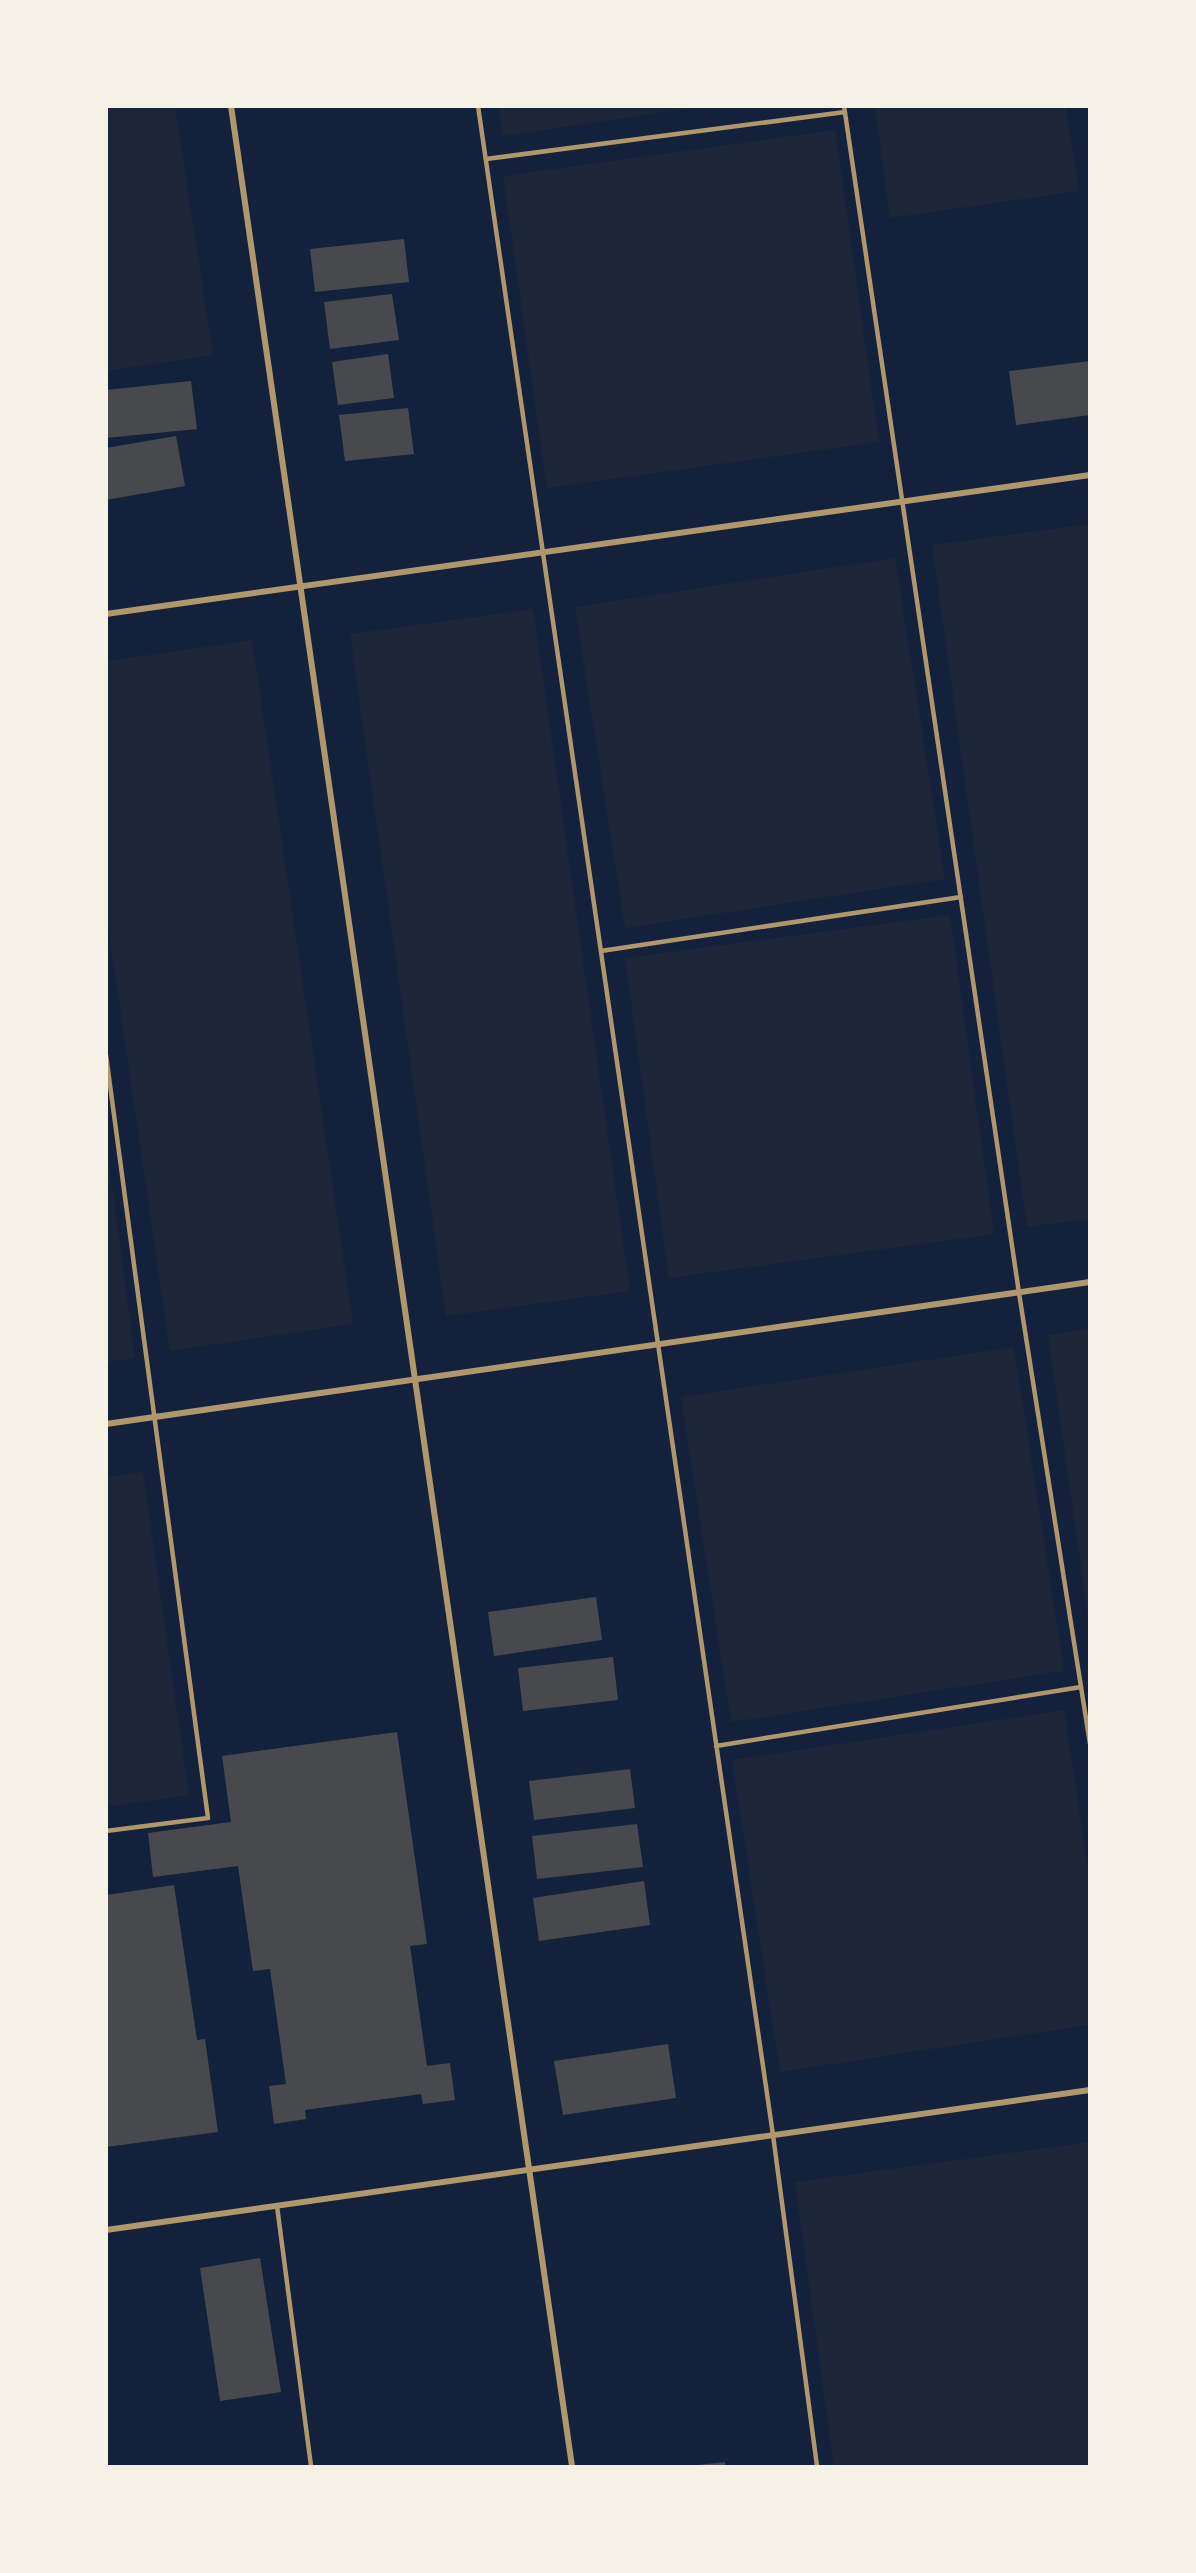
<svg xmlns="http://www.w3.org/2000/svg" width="1196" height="2573" viewBox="0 0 1196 2573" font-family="'DejaVu Sans',sans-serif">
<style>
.green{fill:#1d2539}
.building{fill:#48494c}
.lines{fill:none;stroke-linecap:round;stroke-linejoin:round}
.service{stroke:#b1986c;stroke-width:4.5}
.minor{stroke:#b1986c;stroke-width:6}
</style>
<rect width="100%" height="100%" fill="#14213d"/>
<g class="green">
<polygon points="499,106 699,106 699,107 503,136"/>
<polygon points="106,107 175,107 213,355 107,371"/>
<polygon points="875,107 1066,107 1079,191 890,218"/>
<polygon points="835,130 879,442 547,488 503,176"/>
<polygon points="1089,524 1089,1219 1027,1227 932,545"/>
<polygon points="895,558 945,879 625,928 575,607"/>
<polygon points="533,609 630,1291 446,1316 350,634"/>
<polygon points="252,640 353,1324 170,1351 107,919 107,661"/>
<polygon points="950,915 994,1234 669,1278 625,958"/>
<polygon points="107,1149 135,1358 107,1362 106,1362"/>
<polygon points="1089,1329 1090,1329 1089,1624 1048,1335"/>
<polygon points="1014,1347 1064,1671 731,1722 681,1397"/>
<polygon points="143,1472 189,1795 107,1807 107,1477"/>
<polygon points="1064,1710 1089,1875 1089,2025 780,2072 732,1760"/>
<polygon points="1089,2142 1089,2466 834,2466 795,2182"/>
</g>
<g class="building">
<polygon points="404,239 409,282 315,292 310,249"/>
<polygon points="392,294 399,340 330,349 324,302"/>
<polygon points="388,354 394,398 338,405 332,362"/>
<polygon points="1090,361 1090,415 1016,425 1009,371"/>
<polygon points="191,381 197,429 106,438 106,390"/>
<polygon points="408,408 414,454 345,461 339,415"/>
<polygon points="176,436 185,486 106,500 106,448"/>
<polygon points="596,1597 602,1640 494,1656 488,1612"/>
<polygon points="613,1657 618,1700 523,1711 518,1668"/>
<polygon points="397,1732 427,1944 410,1946 427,2066 450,2063 455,2100 423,2104 421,2094 305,2110 306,2119 274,2124 269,2086 286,2084 270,1969 253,1971 238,1866 153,1877 148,1833 231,1822 222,1756"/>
<polygon points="630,1769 635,1808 534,1820 529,1781"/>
<polygon points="637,1824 643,1867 537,1879 532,1836"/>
<polygon points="644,1881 650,1925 539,1941 533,1898"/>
<polygon points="174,1885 197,2040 205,2039 218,2132 106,2147 106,1895"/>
<polygon points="668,2044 676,2098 563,2115 554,2061"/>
<polygon points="260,2258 281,2392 220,2401 200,2268"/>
<polygon points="725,2462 725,2466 698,2466 698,2465"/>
</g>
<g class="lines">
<g class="service">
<polyline points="478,106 773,2135 817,2466"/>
<polyline points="844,106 1019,1293 1090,1744"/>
<polyline points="486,159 845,112"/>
<polyline points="601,951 961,897"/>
<polyline points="106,1055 208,1818 106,1831"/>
<polyline points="716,1746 1081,1687"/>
<polyline points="277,2206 311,2466"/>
</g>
<g class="minor">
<polyline points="231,106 572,2466"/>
<polyline points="106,614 1090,475"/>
<polyline points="106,1424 1090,1282"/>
<polyline points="106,2230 1090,2090"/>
</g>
</g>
<rect width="1196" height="2573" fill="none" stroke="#f6f1e7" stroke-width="216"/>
</svg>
